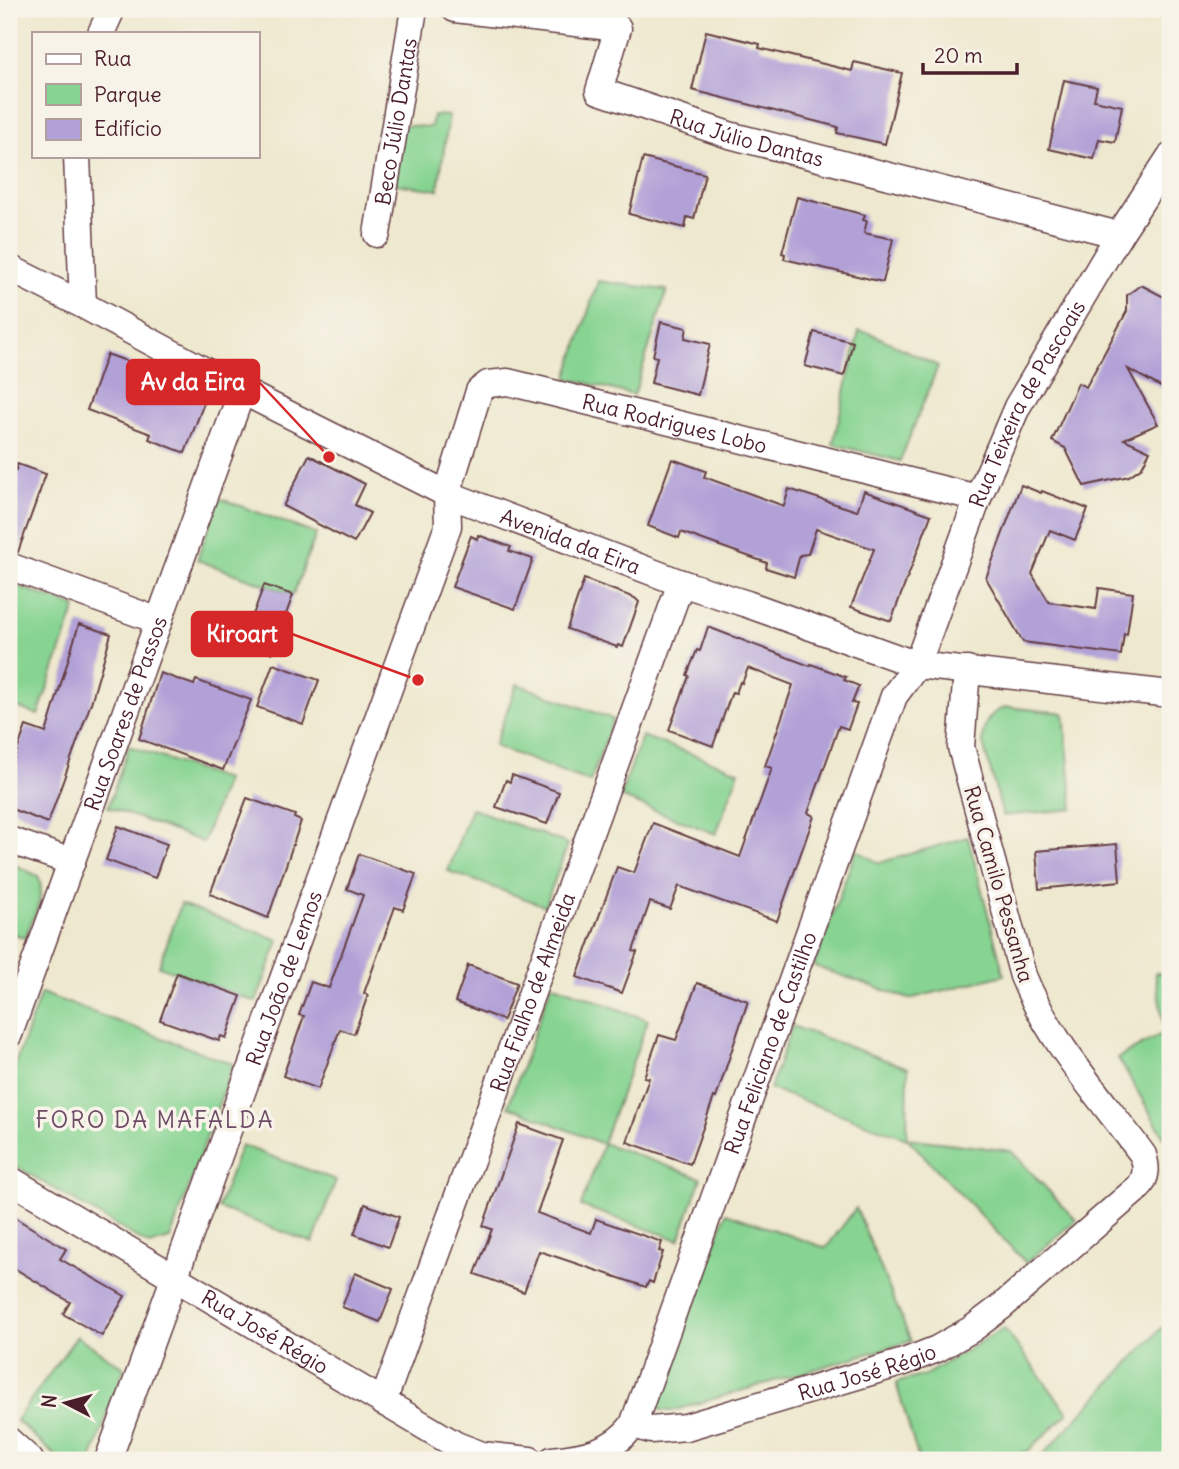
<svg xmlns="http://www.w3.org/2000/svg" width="1179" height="1469" viewBox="0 0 1179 1469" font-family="Delius,sans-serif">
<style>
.green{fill:#87d492;stroke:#687a5e;stroke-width:2}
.building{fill:#b2a1d7}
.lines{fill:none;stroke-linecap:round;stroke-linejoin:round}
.street-casing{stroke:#633d43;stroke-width:29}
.street{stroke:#fff;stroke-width:26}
.labels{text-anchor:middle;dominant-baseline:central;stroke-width:7;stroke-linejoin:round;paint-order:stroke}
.street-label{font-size:21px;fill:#4a1f2b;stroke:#f7f3e8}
.neighbourhood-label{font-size:23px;letter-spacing:2px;fill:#6e4c67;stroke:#f7f3e8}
.leader{fill:none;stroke:#d62828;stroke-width:2.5}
.callout-dot{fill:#d62828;stroke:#f7f3e8;stroke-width:2.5}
.callout{fill:#d62828;stroke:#d62828;stroke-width:2.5}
.callout-label{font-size:23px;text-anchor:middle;font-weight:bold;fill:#fff}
</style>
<rect width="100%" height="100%" fill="#f7f3e8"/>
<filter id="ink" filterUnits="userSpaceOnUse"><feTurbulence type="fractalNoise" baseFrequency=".0143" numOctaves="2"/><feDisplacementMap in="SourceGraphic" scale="14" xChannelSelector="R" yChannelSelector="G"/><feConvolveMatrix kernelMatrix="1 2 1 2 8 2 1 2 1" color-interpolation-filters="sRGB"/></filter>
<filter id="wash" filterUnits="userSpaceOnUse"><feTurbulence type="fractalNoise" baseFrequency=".00686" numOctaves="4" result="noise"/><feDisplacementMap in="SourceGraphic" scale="28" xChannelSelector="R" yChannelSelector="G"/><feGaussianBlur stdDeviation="1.57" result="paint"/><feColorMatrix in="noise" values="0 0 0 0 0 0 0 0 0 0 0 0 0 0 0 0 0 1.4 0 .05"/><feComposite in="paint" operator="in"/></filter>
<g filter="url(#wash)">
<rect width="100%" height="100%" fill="#eee8ce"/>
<g class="green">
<polygon points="433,115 449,116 438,190 394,184 403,125 431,127"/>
<polygon points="598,281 667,290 634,395 567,378"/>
<polygon points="859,331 870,333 938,366 900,461 833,444"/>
<polygon points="219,498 316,534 293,595 197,560"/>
<polygon points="17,586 76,607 38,715 9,704 9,609"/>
<polygon points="517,684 613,719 590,782 494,746"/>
<path d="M1007,707L1064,713L1073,809L1003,816L983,743C982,725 989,712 1007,707Z"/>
<polygon points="642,736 739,771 716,834 620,797"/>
<polygon points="129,746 226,780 203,842 108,807"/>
<polygon points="471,808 568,844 545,906 448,871"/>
<polygon points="968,837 1004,975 909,999 814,966 856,850 879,863"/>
<path d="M9,862L38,876C47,895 32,919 25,938L9,932Z"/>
<polygon points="181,904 279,940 256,1002 159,966"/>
<polygon points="1155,973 1170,973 1170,1147 1118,1058 1165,1032"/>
<polygon points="552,984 648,1020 603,1143 701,1178 679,1240 581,1206 603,1144 508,1106"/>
<polygon points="41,993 233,1064 170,1239 149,1245 9,1162 9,1081"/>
<polygon points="792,1026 908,1068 907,1138 1011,1151 1076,1220 1026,1263 907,1138 770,1089"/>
<polygon points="241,1145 336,1180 313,1243 218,1208"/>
<polygon points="856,1208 911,1341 672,1411 661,1410 658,1405 659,1398 726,1213 826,1248"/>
<polygon points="1170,1319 1170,1460 1038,1460"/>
<polygon points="1004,1328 1068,1413 1028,1451 997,1460 919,1460 896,1383 925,1375"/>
<polygon points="77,1336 124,1368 91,1460 60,1460 16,1420"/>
</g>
<g id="blocks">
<g class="building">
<polygon points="706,31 760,44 759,48 852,71 854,62 902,73 885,144 837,133 838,127 692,90"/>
<polygon points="1064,80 1097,87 1094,100 1122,106 1115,142 1099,139 1094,159 1049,149"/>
<polygon points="643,158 705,174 694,219 687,217 685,228 629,214"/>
<polygon points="797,197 865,215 863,220 867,221 864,233 893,239 883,282 784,259 785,254 782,253"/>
<polygon points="1141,285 1170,300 1170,392 1128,369 1158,424 1124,439 1150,451 1142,467 1129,476 1084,486 1065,448 1052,441 1078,383 1086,387 1127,311 1127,295"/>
<polygon points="661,322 687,328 685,338 710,344 698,395 651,383 657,357 653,356"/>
<polygon points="814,332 853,342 844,376 805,366"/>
<polygon points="107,354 148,369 144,378 205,400 185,453 149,439 151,434 87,410"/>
<polygon points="309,455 365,484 355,505 370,513 354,543 283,506"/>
<polygon points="672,459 706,471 704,477 784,506 789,489 857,511 864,491 931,515 891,621 851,607 874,549 816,529 808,554 800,555 794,577 766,568 767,563 681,532 679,538 648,526"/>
<polygon points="17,464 46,474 18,552 9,551 9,467 16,470"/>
<polygon points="1021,485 1041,493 1042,491 1088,509 1075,540 1050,530 1032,574 1049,602 1096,609 1099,588 1133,593 1127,634 1124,634 1121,655 1023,642 986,578"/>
<polygon points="478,535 511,547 509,551 533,559 515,609 452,587 471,536 477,539"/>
<polygon points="584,579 635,598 639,602 623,647 618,645 617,647 567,629"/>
<polygon points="264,585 293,595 272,653 243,642"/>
<polygon points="79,624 111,634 91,703 48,823 9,808 9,773 26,726 46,733"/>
<polygon points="708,627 810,666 811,664 846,677 844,680 859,686 852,703 857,704 848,729 839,726 808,813 814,816 777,921 679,886 670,909 650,902 633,951 637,952 622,993 577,977 617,867 634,873 653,823 740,857 772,768 765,766 793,685 748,668 742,683 740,682 736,693 732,692 713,746 669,730 689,676 687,675 697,650 700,651"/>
<polygon points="273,664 319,680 303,724 257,707"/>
<polygon points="160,673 194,685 196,680 251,700 223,770 139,739"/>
<polygon points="512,775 559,792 547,824 496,807 506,780 510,782"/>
<polygon points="247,798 295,815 294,818 301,821 268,918 210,894"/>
<polygon points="118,826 167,844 155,878 106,860"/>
<polygon points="1117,844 1120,881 1039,889 1036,851"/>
<polygon points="359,854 416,874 403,910 395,907 364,993 368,995 354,1034 340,1029 318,1089 283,1076 304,1016 299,1015 311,982 329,988 363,895 347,889"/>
<polygon points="468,965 517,983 503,1020 455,1002"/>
<polygon points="177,973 241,996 226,1038 221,1036 219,1041 160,1020"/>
<polygon points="697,983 748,1001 716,1098 714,1097 690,1164 627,1142 649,1078 644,1077 659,1035 676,1040"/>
<polygon points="519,1124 563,1140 537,1213 591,1233 596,1219 662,1242 659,1251 663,1252 653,1283 649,1281 646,1287 539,1251 524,1292 475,1274 492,1229 483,1226"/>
<polygon points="365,1204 399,1217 388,1247 354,1234"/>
<polygon points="9,1214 66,1249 60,1259 125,1296 102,1336 63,1314 70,1302 9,1265"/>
<polygon points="355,1273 393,1289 380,1322 342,1307"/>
</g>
</g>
</g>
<g filter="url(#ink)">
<use href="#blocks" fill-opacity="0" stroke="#633d43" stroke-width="2"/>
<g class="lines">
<defs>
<g id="street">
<path id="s1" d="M455,9L618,28L599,91L729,135L1119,235"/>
<polyline points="101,33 112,9"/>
<polyline points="77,156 83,305"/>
<path id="s2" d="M377,234L414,9"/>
<path id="s3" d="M9,268L83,305L242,391L447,494L681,583L747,604L917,665L1170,694"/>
<polyline points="9,566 159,621"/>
<polyline points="9,840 72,862"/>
<path id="s4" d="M9,1034L242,391"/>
<path id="s5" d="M9,1179L456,1445L482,1455L530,1460"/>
<path id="s6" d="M383,1402L681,583"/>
<path id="s7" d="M633,1425L894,696L917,665L978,498L1017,407L1119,235L1170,157"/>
<polyline points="9,1441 30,1460"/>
<path id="s8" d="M108,1460L448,526L447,494L479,391L488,384L508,382L978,498"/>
<path id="s9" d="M552,1460C583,1457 613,1452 633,1425L651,1430L686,1427L904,1362L937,1349L972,1329L1001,1307L1139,1187C1147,1176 1147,1168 1143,1155C1101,1098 1050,1042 1023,976L961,747L967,670"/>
</g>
</defs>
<use href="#street" class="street-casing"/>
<use href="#street" class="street"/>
</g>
</g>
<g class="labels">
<g class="street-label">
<text stroke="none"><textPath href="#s2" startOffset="114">Beco Júlio Dantas</textPath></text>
<text stroke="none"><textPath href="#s1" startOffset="385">Rua Júlio Dantas</textPath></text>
<text stroke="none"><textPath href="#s7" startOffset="1097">Rua Teixeira de Pascoais</textPath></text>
<text stroke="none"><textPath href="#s8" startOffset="1337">Rua Rodrigues Lobo</textPath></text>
<text stroke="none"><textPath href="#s3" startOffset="625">Avenida da Eira</textPath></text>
<text stroke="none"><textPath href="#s4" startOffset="341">Rua Soares de Passos</textPath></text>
<text transform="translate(999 884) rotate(74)">Rua Camilo Pessanha</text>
<text stroke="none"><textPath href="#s8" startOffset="513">Rua João de Lemos</textPath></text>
<text stroke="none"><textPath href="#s6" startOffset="436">Rua Fialho de Almeida</textPath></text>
<text stroke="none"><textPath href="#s7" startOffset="406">Rua Feliciano de Castilho</textPath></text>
<text stroke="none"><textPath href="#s5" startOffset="298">Rua José Régio</textPath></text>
<text stroke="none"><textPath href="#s9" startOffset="334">Rua José Régio</textPath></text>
</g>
<g class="neighbourhood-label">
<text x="155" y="1119">FORO DA MAFALDA</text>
</g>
</g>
<path class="leader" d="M329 457L259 382M418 680L292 634"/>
<g class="callout-dot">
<circle cx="329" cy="457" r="7"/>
<circle cx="418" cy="680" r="7"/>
</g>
<g class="callout">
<rect x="127" y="360" width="132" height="44" rx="7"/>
<rect x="192" y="612" width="100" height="44" rx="7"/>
</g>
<g class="callout-label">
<text x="193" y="390">Av da Eira</text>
<text x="242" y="642">Kiroart</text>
</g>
<rect width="1179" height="1469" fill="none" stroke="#f7f3e8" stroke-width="35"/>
<rect x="32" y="32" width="228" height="126" fill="#f7f3e8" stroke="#b29e9c" stroke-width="2"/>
<rect x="46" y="54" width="35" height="10" fill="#ffffff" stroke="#b29e9c" stroke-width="2"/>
<text x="94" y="66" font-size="21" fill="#4a1f2b">Rua</text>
<rect x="46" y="84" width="35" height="21" fill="#87d492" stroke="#b29e9c" stroke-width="2"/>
<text x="94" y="102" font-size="21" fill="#4a1f2b">Parque</text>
<rect x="46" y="119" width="35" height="21" fill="#b2a1d7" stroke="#b29e9c" stroke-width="2"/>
<text x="94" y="136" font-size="21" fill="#4a1f2b">Edifício</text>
<g transform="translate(66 1403) rotate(276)" stroke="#f7f3e8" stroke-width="5" paint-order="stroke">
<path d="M0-5L12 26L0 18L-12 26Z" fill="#4a1f2b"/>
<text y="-10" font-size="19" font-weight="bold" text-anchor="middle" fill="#4a1f2b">N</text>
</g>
<path d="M923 63v10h94v-10" fill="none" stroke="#4a1f2b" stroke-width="3.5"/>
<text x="934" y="63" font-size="21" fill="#4a1f2b" stroke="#f7f3e8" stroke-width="5" paint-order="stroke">20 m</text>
</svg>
